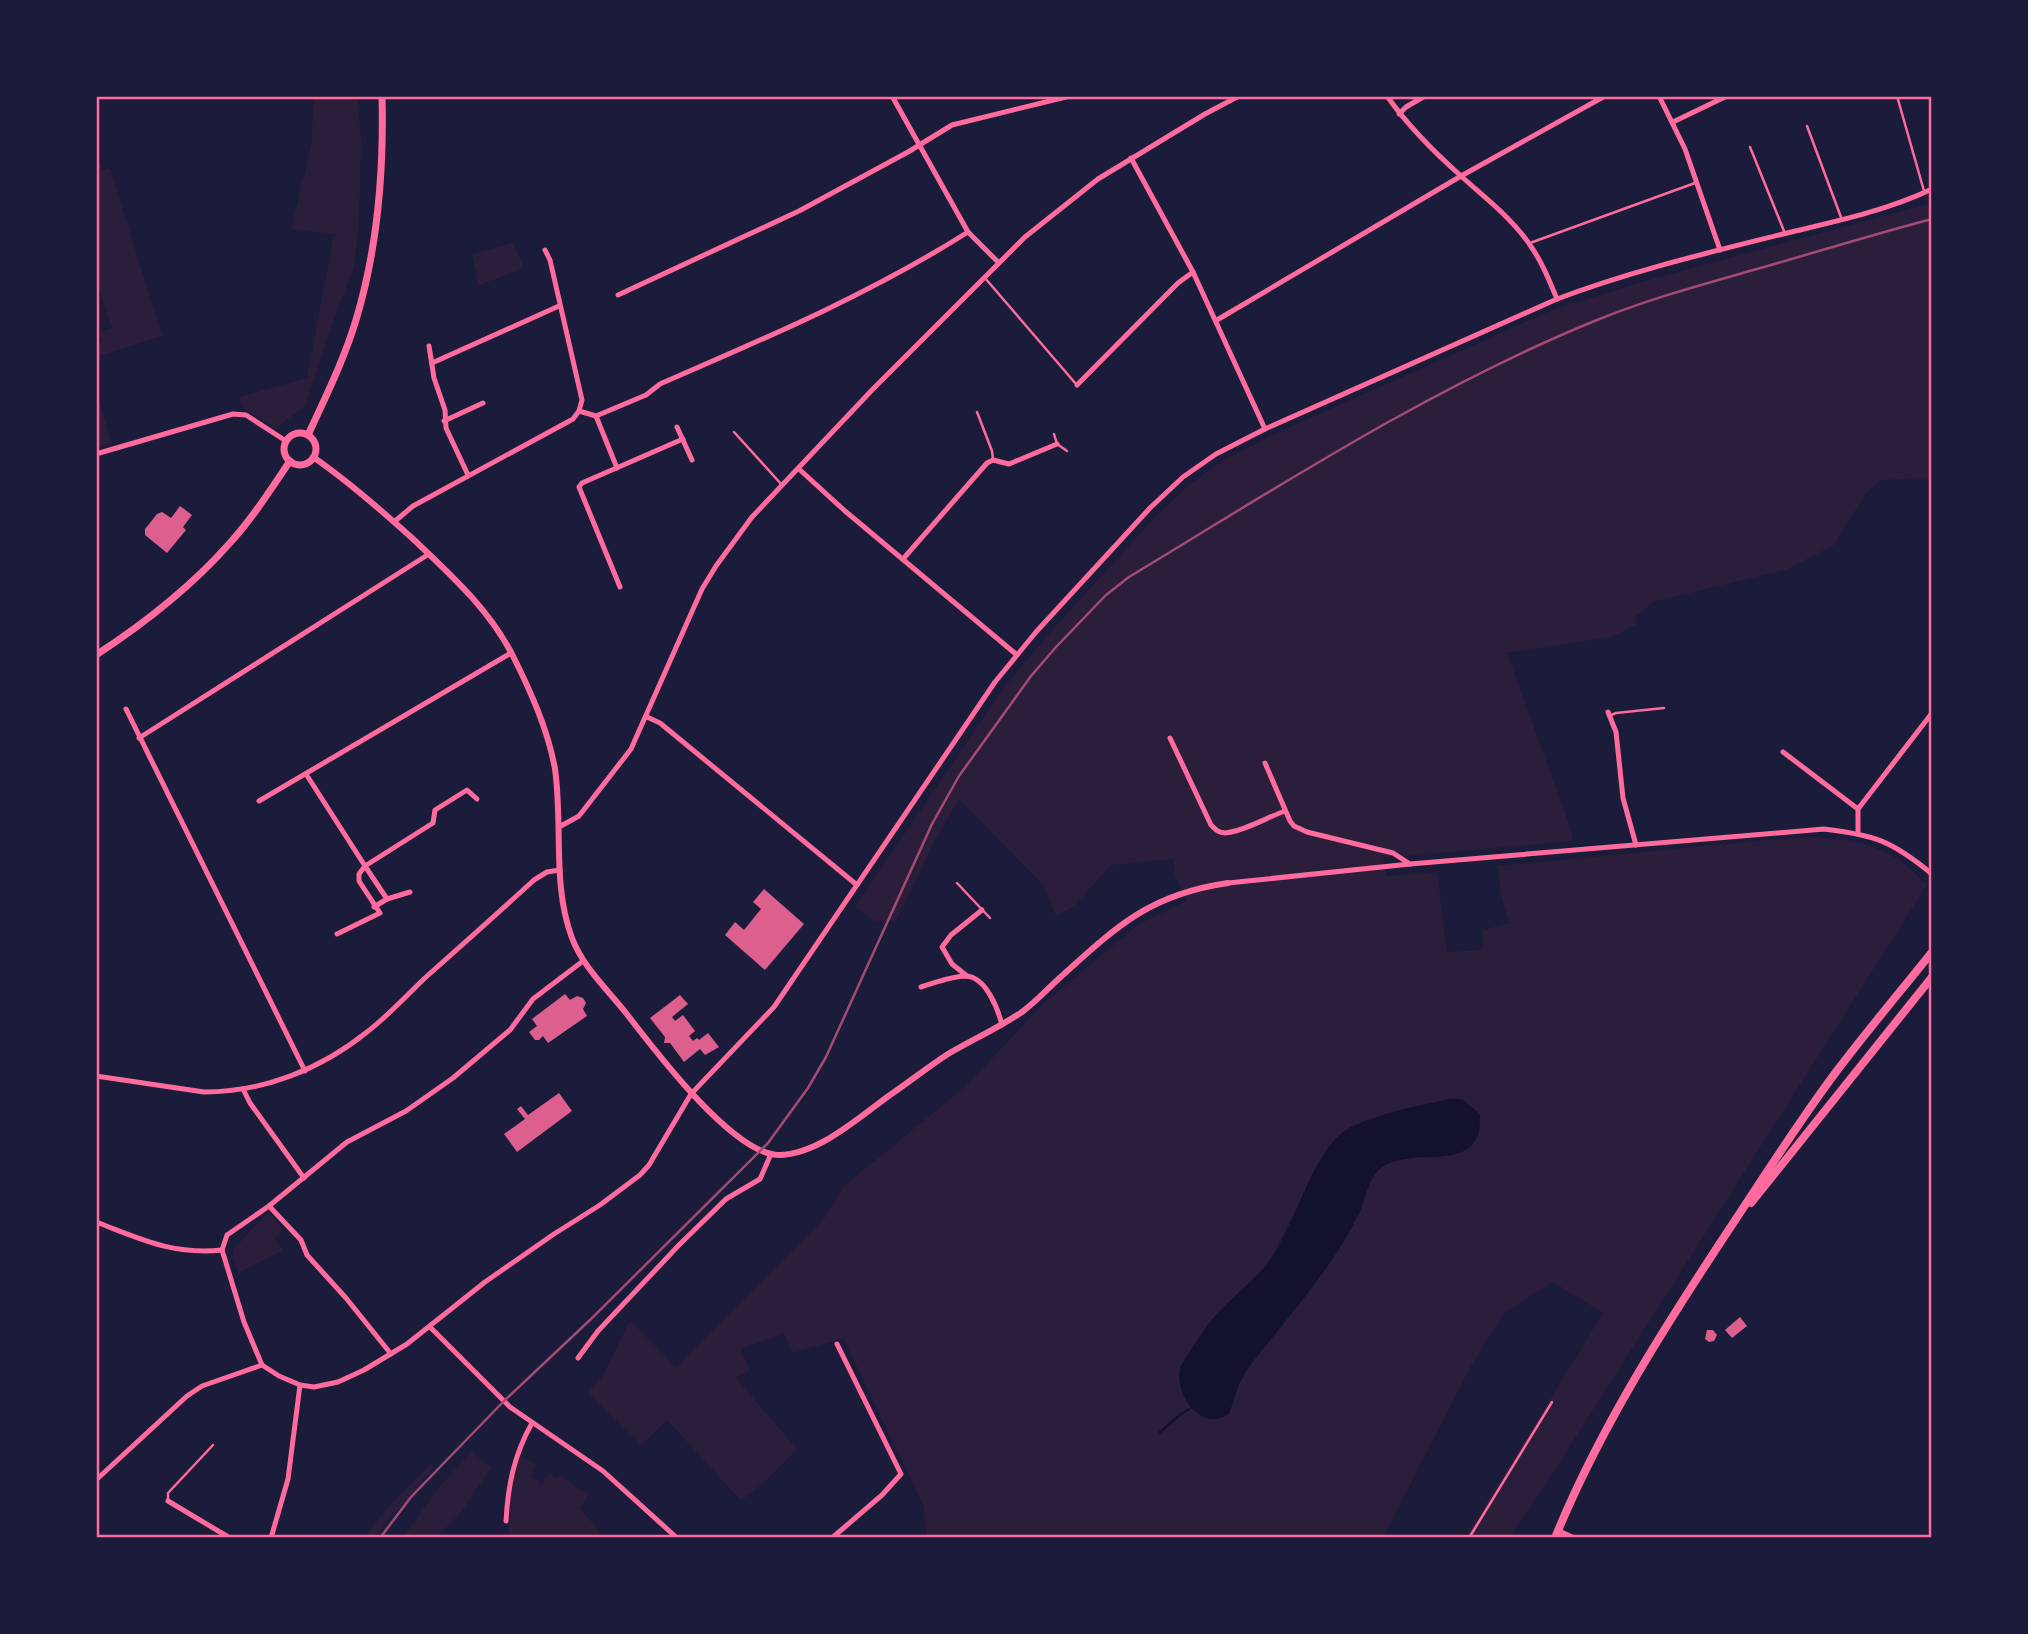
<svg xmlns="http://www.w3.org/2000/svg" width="2028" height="1634" viewBox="0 0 2028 1634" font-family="'Titillium Web',sans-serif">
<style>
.green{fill:#2a1e3b;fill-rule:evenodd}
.water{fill:#12122b}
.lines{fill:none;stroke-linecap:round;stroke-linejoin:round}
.stream{stroke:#12122b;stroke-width:2.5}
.building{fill:#dd5f8e}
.service{stroke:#ff6b9d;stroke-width:2.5}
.minor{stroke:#ff6b9d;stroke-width:5}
.tertiary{stroke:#ff6b9d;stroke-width:6}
.secondary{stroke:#ff6b9d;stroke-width:7}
.primary{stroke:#ff6b9d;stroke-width:8}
.rail{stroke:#a44b75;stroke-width:2.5}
.neatline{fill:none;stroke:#ff6b9d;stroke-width:2.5}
</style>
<rect width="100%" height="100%" fill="#1b1b3a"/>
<g class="green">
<polygon points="313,96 357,96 361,139 359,224 354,267 331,327 305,407 275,428 243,409 239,397 307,378 334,234 291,230 312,142"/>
<polygon points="96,153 102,170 110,168 162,336 96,357 96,344 102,342 99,332 112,328 96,279"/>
<path d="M1932,203V478L1881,480L1866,493L1834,545L1788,569L1653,602L1634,618L1636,625L1612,637L1507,653L1572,832L1573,841L1383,858L1386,876L1437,872L1447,952L1482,950L1483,930L1509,923L1501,895L1497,866L1789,838C1829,837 1868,838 1902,862C1911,868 1919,878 1927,885L1558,1465L1509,1538H1465L1603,1313L1553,1282L1504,1313L1470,1368L1383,1538H927L924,1507L843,1338L792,1353L784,1333L741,1349L750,1371L736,1378L797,1449L762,1484L741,1501L667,1420L642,1445L587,1392L602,1377L630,1320L676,1367L823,1220L844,1186L967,1085L1044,1003L1139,924L1186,901L1175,875L1173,859L1111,865L1074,906L1056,916L1044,886L959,799L933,844L896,922L874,921L855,907L1002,690L1046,637L1154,518L1189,485L1222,461L1268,437L1552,310L1645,281ZM1449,1099L1480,1114C1483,1179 1414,1143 1381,1168C1368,1178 1367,1196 1360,1211C1332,1269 1287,1317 1248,1368L1239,1383L1229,1414L1179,1373L1193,1346L1211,1320L1268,1263L1303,1198L1322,1157L1347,1130L1395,1112Z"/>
<polygon points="513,243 523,265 518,271 479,285 472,254"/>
<polygon points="96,391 112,444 96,449"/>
<path d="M269,1212L283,1229L275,1238L283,1250L238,1273L233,1257V1249C247,1237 255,1224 269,1212Z"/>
<polygon points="472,1452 491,1468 461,1512 436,1538 403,1538 439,1487"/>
<polygon points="520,1456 536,1465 531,1477 542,1483 549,1473 555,1478 561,1475 588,1495 580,1508 605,1538 508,1538 511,1483"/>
<polygon points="431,1464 434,1467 374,1538 363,1538 390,1505"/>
</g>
<path class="water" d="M1449,1099H1462L1480,1114C1483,1179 1414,1143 1381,1168C1368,1178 1367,1196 1360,1211C1332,1270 1287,1317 1248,1368L1239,1384L1229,1414C1224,1416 1219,1420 1213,1419C1190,1418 1174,1386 1181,1366C1190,1351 1200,1335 1211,1321C1227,1300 1251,1285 1268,1263C1294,1230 1313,1150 1346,1130C1374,1114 1418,1106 1449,1099Z"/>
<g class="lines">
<g class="stream">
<polyline points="1160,1432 1181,1414 1191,1408"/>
<polyline points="1922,1538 1932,1533"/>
</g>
</g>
<g class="building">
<polygon points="180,506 192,515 183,527 186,530 167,553 145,535 145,529 157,514 162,512 171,518"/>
<polygon points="764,889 804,924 765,970 725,935 735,922 744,930 761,909 753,902"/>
<polygon points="565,994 570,1000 577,996 583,998 586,1003 583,1009 587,1016 548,1043 543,1036 539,1040 535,1040 529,1032 537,1026 532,1019"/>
<polygon points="680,995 688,1004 672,1017 675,1021 683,1015 695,1031 689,1036 693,1041 697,1038 699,1040 708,1033 719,1047 705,1055 700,1049 684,1062 670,1043 664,1043 665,1037 650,1018"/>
<polygon points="559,1093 572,1111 517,1152 504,1134 525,1119 517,1109 521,1106 528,1115"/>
<polygon points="1740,1317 1747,1326 1732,1338 1725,1330"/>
<polygon points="1707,1330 1713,1330 1717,1335 1714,1341 1709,1342 1705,1339"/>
</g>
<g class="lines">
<g class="service">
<polyline points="1897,96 1924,191"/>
<polyline points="1807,126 1842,220"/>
<polyline points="1750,147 1784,231"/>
<polyline points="1530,243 1695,183"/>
<polyline points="985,278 1076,384"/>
<polyline points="977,412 992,451 993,459"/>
<polyline points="734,432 782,485"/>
<polyline points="1054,434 1057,444 1067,451"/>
<polyline points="1611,715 1616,713 1664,708"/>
<polyline points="957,883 990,918"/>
<polyline points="168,1501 168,1493 213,1445"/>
<polyline points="1469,1538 1552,1402"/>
</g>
<g class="minor">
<polyline points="892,96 968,232 999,263"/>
<path d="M1387,96C1408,126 1434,152 1461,176C1485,198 1512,218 1530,245C1542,262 1549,280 1557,299"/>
<polyline points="1659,96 1685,149 1720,250"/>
<polyline points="1399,114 1406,107 1425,96"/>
<polyline points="1673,122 1727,96"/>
<polyline points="1131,158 1193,272 1265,429"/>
<polyline points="618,295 799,211 908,152 952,125 1070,96"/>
<polyline points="1217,320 1461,176 1605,96"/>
<polyline points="429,346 434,378 445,410 446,428 468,475"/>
<polyline points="432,363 559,306"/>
<polyline points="1077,385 1178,283 1193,272"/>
<path d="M579,411L596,416L646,395L660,384C766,338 870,294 968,232"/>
<polyline points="596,416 617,468"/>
<polyline points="444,421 483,403"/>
<polyline points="677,427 692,460"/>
<polyline points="96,454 233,414 246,415 286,441"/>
<polyline points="799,469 845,511 1017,655"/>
<polyline points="394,522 413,506 573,419 579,411 582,400 550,260 545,250"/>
<polyline points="903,559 987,463 993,460 1009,464 1057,444"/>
<polyline points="620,587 579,487 582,483 683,439"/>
<polyline points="126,709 305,1071"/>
<polyline points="1608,712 1616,732 1623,798 1636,845"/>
<polyline points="647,717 660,723 857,885"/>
<polyline points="139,738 429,554"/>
<path d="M1170,738L1211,825C1215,829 1218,833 1225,833C1242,832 1268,817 1285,811"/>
<polyline points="1783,752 1858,809"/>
<polyline points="1265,763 1290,821 1294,826 1307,832 1393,853 1410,864"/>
<polyline points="306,774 365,866 359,874 359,881 380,913 337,934"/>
<polyline points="259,801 511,653"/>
<polyline points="559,827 579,816 631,749 702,589 716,566 752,517 873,389 1025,237 1098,179 1205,114 1239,96"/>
<polyline points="1858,833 1858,809 1932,713"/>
<path d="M1228,883L1410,864L1824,829C1875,835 1892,841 1932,874"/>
<polyline points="387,899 410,892"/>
<polyline points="374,907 387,899 365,866 433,823 435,810 467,790 477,799"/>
<path d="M583,961L533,999L510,1030L453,1078L406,1111L347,1142L269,1206L227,1235L222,1250L244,1322L262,1365L279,1376L300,1385L314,1387L338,1382L364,1370L407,1344L485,1282L554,1234L600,1205L640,1175L649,1165L691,1094L774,1007L995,682L1036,632L1150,508L1183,477L1216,454L1265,429L1557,299C1631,271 1707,253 1783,234C1833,222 1886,211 1932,189"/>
<polyline points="967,976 952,964 942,947 951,935 982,910"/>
<path d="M921,987C934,983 952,976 966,976C986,977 998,1009 1002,1025"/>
<path d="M96,1076L204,1092C264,1092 321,1069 367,1032C388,1016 407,995 426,977C462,945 498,913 534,880L547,872L560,870"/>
<polyline points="243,1089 250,1103 304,1178"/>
<polyline points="269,1206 301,1240 307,1255 346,1298 391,1354"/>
<path d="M96,1222C141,1239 172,1255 222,1250"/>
<polyline points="430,1327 510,1407 603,1471 677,1538"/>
<polyline points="578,1358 598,1331 679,1245 726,1199 760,1179 771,1154"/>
<polyline points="96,1480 187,1396 202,1386 262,1365"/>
<polyline points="168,1501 230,1538"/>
<path d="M506,1521C508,1485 514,1455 532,1423"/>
<polyline points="271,1538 288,1479 300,1385"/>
<polyline points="832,1538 882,1495 901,1474 837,1344"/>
</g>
<g class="tertiary">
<path d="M313,457C348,481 381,510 412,538C450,574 489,609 513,656C531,692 548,730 555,769C563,825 552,885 572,938C583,967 607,989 626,1013C653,1048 733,1155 779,1155C819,1154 858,1118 890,1095C909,1082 928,1067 948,1054C972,1040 998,1028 1022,1012C1037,1001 1050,986 1064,974C1119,924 1152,894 1228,883"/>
<polyline points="1558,1531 1573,1538"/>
</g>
<g class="secondary">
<circle cx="300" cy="449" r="16"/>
<path d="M308,435C325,398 344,360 356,320C378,247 384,173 382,96"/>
<path d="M96,655C145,623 190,588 229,544C252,519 271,489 290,461"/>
</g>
<g class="primary">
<polyline points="1751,1203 1932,977"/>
<path d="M1555,1538C1599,1430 1662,1331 1726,1234C1762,1180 1797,1124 1836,1072C1867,1031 1900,992 1932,952"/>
</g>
<path class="rail" d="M380,1538L411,1497L504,1401L591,1319L768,1143L808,1088L826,1057L932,824L959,776L1031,676L1056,647L1106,595L1129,577C1281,485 1432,387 1597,320C1651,298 1708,283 1764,267C1820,251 1875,234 1932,219"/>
</g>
<rect width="2028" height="1634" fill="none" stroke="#1b1b3a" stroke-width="196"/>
<rect x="98" y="98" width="1832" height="1438" class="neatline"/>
</svg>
